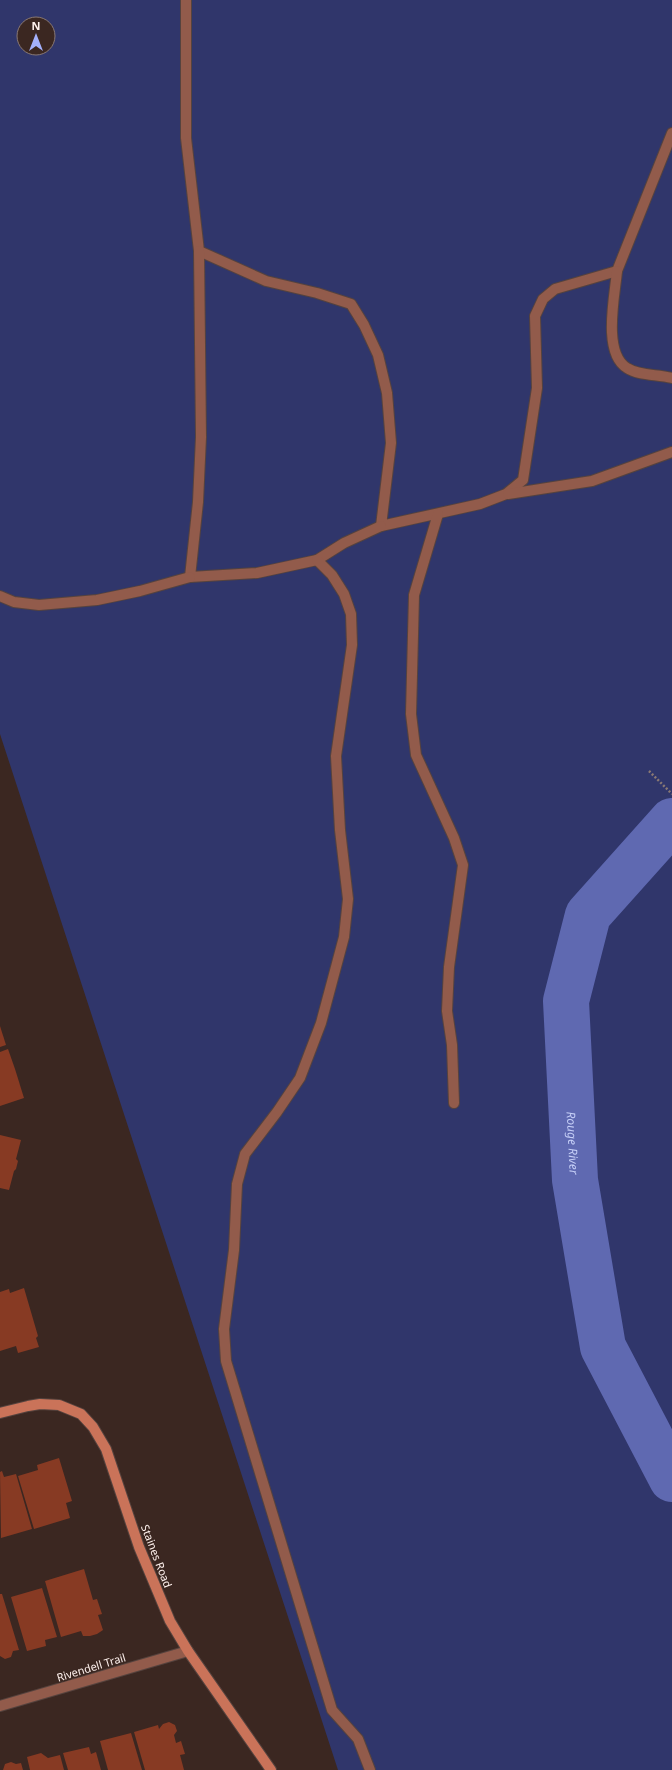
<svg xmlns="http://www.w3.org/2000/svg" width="672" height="1770" viewBox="0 0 672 1770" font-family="'Noto Sans',sans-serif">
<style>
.green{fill:#30366b;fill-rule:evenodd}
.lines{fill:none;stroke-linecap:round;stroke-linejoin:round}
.river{stroke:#5f69b1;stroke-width:46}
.building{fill:#873a23}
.lane-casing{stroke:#56433e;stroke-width:12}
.street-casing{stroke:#56433e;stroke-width:12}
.secondary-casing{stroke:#56433e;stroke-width:12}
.path{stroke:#8a7974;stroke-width:2.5;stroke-dasharray:2 2;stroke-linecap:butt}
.lane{stroke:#925b4b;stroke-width:10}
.street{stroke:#925b4b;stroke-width:10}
.secondary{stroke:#ca7359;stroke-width:10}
.labels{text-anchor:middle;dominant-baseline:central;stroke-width:3;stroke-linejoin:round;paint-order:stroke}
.street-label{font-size:11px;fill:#fef1ed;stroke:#3b2721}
.water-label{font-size:12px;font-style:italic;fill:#c6cff7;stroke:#3b2721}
</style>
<rect width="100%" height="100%" fill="#3b2721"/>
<path class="green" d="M0,0H672V1770H338L0,734ZM24,24H48V48H24Z"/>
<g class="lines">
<path class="river" id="s1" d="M672,821L588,915L566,1001L575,1180L603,1347L672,1479"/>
</g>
<g class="building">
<polygon points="0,1026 6,1045 0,1047"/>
<polygon points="8,1049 15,1069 24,1098 0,1106 0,1052"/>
<polygon points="0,1135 21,1140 16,1159 18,1161 16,1169 14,1171 9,1190 0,1188"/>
<polygon points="24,1288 38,1336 36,1338 39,1347 18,1353 16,1346 0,1351 0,1292 9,1289 10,1293"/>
<polygon points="59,1458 72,1501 66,1503 70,1518 34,1529 18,1476 38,1470 37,1465"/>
<polygon points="2,1471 4,1477 16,1474 32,1529 1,1538 0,1472"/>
<polygon points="84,1569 93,1600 97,1599 102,1614 98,1615 103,1630 97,1634 90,1636 83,1636 81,1631 61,1637 45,1581"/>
<polygon points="42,1588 57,1637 45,1640 46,1646 27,1651 11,1597"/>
<polygon points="0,1594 2,1594 19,1650 13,1651 11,1657 5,1659 0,1656"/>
<polygon points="169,1722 175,1725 177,1731 174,1735 176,1743 181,1741 185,1754 180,1755 184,1770 145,1770 134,1732 158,1725 159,1729 163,1724"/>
<polygon points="131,1733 142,1770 108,1770 100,1741"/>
<polygon points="89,1747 91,1754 96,1752 101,1770 68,1770 63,1753"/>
<polygon points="41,1753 48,1758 60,1755 64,1770 30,1770 27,1757"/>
<polygon points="11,1762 16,1764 21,1763 23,1770 3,1770 5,1764"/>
</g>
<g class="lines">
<defs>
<g id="lane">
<polyline points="186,0 186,138 199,251 266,281 317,293 351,304 364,325 378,355 387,393 391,443 381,526 480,504 506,494 523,480 537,388 535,316 543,299 555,289 617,271 672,133"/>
<polyline points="199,251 201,437 198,502 190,577 257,573 317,560 344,543 381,526"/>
<path d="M617,271C615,295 602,353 627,368C639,376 658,374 672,378"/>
<polyline points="508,494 592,481 672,452"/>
<polyline points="438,514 414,595 411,714 416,755 454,838 463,865 449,967 447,1011 452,1045 454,1103"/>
<polyline points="317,560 332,575 344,594 351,614 352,645 336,756 340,830 348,899 344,937 321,1023 300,1078 277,1112 245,1154 237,1184 234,1250 224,1329 226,1361 332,1710 358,1739 370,1770"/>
<polyline points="0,596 14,602 39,605 97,600 140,591 190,577"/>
</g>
<polyline id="street" points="0,1706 188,1651"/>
<polyline id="secondary" points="0,1413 28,1406 40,1404 59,1405 81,1414 93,1427 106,1449 139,1547 170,1621 188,1651 271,1770"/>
</defs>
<use href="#lane" class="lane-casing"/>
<use href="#street" class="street-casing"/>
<use href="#secondary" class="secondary-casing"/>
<polyline class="path" points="649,771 672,794"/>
<use href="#lane" class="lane"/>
<use href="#street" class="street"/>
<use href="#secondary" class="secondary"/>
</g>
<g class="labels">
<g class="street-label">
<text transform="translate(157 1556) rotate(69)">Staines Road</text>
<text transform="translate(91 1667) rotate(-17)">Rivendell Trail</text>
</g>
<g class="water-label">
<text stroke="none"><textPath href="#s1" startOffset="357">Rouge River</textPath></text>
</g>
</g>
<g transform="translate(36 36)"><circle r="19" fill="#3b2721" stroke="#897873"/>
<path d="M0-3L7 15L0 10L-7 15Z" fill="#a4b1fc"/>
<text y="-6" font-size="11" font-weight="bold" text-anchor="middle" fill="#fef1ed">N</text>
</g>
</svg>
